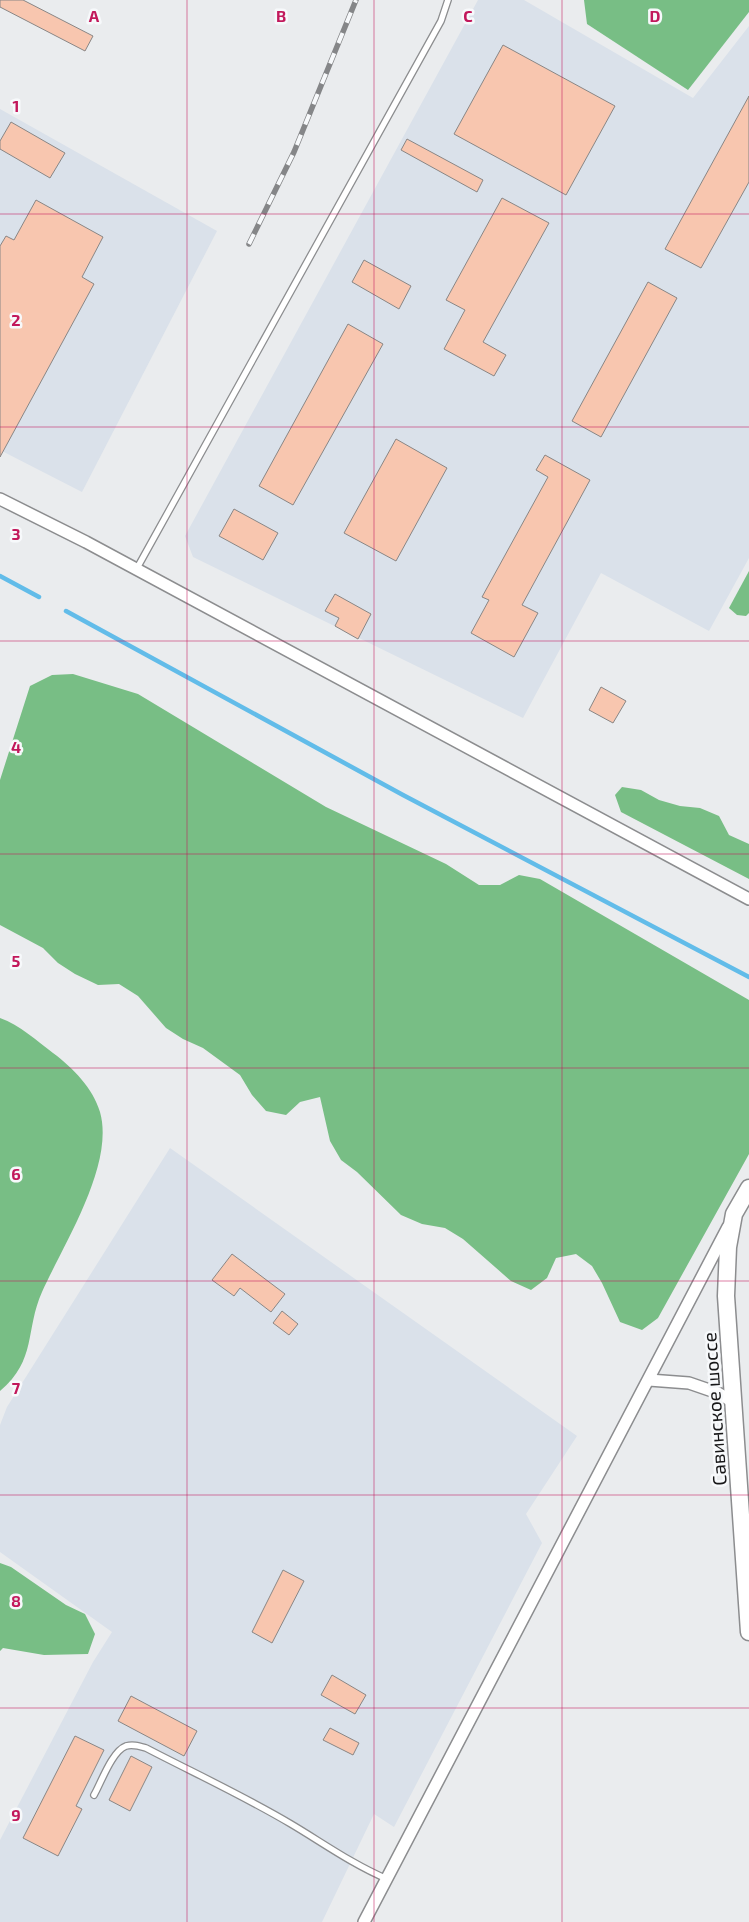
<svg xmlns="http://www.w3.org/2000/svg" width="749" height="1922" viewBox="0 0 749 1922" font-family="'Exo 2',sans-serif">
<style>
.built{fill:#dae1ea}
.forest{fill:#78be85}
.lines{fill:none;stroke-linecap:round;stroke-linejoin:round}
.stream{stroke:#62bce9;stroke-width:4.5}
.building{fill:#f8c6af;stroke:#898685}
.lane-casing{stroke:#8c8d8f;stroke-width:8}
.street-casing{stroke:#8c8d8f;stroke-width:14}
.secondary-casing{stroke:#8c8d8f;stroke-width:19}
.lane{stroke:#fff;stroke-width:5.5}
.street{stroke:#fff;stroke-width:11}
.secondary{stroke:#fff;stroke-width:16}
.rail-casing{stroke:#858688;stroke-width:5.5}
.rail{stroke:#f7f9fb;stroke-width:4;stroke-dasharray:11;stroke-linecap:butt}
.grid{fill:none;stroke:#c2185b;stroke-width:1;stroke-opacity:0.55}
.labels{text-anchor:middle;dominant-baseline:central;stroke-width:5;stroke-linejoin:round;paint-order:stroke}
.street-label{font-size:19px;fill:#171718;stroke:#f7f9fb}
.grid-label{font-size:16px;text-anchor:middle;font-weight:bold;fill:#c2185b;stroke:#f7f9fb;stroke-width:5;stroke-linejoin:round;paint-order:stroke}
</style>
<rect width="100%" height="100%" fill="#eaecee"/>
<g class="built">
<polygon points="478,0 524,0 693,98 749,26 749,558 709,631 601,573 523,718 193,557 185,536"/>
<polygon points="0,109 217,231 82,492 0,450"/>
<polygon points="170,1148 577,1436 526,1514 542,1543 394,1827 374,1814 322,1922 0,1922 0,1840 93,1662 112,1632 0,1552 0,1425 7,1407"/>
</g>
<g class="forest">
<polygon points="584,0 749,0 749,12 688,90 587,24"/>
<polygon points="749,571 749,613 746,616 737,615 729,608"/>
<polygon points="73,674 138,694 326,807 446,864 479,885 500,885 519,875 540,879 749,1000 749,1154 658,1318 642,1330 620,1322 602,1283 592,1266 576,1254 556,1258 547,1278 531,1290 511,1281 463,1239 445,1228 422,1224 401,1215 357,1172 341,1160 330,1141 320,1097 300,1102 286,1115 266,1111 252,1095 240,1075 203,1048 183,1039 166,1028 138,996 119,984 98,985 75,974 58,963 43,948 0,925 0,780 30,686 52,675"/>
<polygon points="622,787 641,790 659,800 680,806 700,808 719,816 729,835 749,844 749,879 621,812 615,795"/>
<path d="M0,1018C20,1025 37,1041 53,1053C73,1068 93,1088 100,1112C115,1165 63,1245 42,1292C25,1330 37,1360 0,1391Z"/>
<polygon points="0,1563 11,1567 66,1605 85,1614 95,1634 88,1654 44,1655 3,1648 0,1651"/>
</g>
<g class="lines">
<g class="stream">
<polyline points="0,576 39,597"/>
<polyline points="66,611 403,795 749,977"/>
</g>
</g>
<g class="building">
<polygon points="0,0 23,0 93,36 85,51 0,7"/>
<polygon points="503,45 615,106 566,195 454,134"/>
<polygon points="749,96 749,182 701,268 665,249"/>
<polygon points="11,122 65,153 50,178 0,149 0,141"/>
<polygon points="407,139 483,180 477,192 401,150"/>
<polygon points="502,198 549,223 483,342 506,355 494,376 444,349 465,310 446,300"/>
<polygon points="36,200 103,237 82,277 94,284 0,457 0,246 6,236 14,240"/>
<polygon points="364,260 411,286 399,309 352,282"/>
<polygon points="648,282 677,298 601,437 572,421"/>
<polygon points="348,324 383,344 293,505 259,486"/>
<polygon points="396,439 447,468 396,561 344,533"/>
<polygon points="545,455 590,480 522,605 538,613 514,657 471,633 489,600 482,597 548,477 536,470"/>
<polygon points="234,509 278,533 263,560 219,536"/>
<polygon points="335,594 371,614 358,639 335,626 339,618 325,611"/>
<polygon points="601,687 626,701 613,723 589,710"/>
<polygon points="232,1254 285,1294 271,1312 240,1288 234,1296 212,1280"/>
<polygon points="282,1311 298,1324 289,1335 273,1323"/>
<polygon points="283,1570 304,1581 272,1643 252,1632"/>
<polygon points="332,1675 366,1695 355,1714 321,1695"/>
<polygon points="131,1696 197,1731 184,1756 118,1721"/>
<polygon points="330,1728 359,1743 353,1755 323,1740"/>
<polygon points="75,1736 104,1750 76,1806 82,1809 58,1856 23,1838"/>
<polygon points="131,1756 152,1767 130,1811 109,1800"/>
</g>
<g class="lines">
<defs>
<g id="lane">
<polyline points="136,570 441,21 448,0"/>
<path d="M94,1795C101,1783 112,1751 126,1746C133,1744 139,1746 146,1748C194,1773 244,1796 291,1824C323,1843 352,1864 387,1879"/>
</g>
<g id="street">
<polyline points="0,499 86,542 749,899"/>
<polyline points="649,1380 689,1383 718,1393 733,1402"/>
<polyline points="364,1922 728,1227"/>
</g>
<polyline id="secondary" points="749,1188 734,1214 728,1247 726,1296 749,1632"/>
</defs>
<use href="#lane" class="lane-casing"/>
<use href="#street" class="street-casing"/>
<use href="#secondary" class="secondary-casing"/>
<use href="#lane" class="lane"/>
<use href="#street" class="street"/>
<use href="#secondary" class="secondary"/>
<defs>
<polyline id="rail" points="249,244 294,152 356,0"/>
</defs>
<use href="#rail" class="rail-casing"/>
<use href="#rail" class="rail"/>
</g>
<path class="grid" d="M187,0V1922M374,0V1922M562,0V1922M0,214H749M0,427H749M0,641H749M0,854H749M0,1068H749M0,1281H749M0,1495H749M0,1708H749"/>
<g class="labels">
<g class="street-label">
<text transform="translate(714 1409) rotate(-94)">Савинское шоссе</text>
</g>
</g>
<g class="grid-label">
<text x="94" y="22">A</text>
<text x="281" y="22">B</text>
<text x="468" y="22">C</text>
<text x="655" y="22">D</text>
<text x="16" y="112">1</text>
<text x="16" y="326">2</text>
<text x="16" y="540">3</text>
<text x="16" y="753">4</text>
<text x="16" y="967">5</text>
<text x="16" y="1180">6</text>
<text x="16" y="1394">7</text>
<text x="16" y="1607">8</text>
<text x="16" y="1821">9</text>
</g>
</svg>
